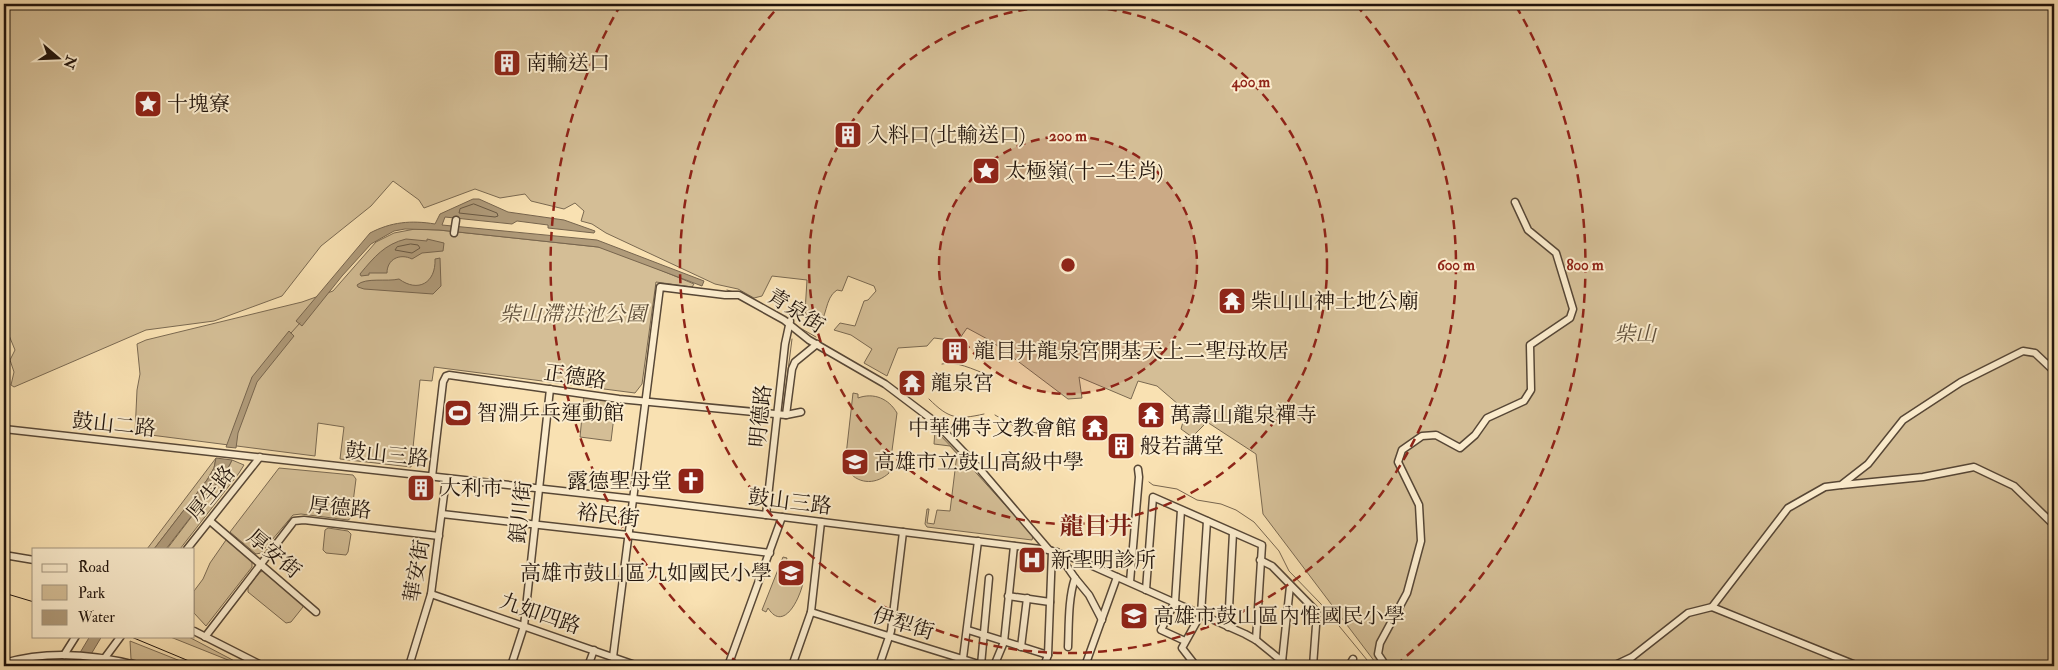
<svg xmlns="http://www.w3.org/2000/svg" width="2058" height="670" viewBox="0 0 2058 670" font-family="'IM FELL Double Pica','Noto Serif TC',serif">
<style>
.green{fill:#d4be96;stroke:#7a6951}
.water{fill:#b09b7a;stroke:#77654e}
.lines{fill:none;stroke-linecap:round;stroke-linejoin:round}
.shore{stroke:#685843;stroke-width:1}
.stream{stroke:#77654e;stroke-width:1}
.minor-casing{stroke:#574736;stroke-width:9}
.minor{stroke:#fbeccd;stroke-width:6}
.tram{stroke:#21140c;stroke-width:1}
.ring{fill:none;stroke:#8f2418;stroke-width:2.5;stroke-dasharray:9 6}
.labels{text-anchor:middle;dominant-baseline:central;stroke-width:4;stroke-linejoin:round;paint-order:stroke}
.poi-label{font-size:21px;fill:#21140c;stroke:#fbeccd;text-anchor:start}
.street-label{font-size:21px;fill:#21140c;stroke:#fbeccd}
.park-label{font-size:21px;font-style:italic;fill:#60503c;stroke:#fbeccd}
.quarter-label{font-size:24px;font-weight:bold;fill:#7a1f14;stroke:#fbeccd}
.centre{fill:#8f2418;stroke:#fbeccd;stroke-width:2.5}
.ring-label{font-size:15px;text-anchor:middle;font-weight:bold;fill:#8f2418;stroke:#fbeccd;stroke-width:4;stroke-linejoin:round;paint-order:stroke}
</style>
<rect width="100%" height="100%" fill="#f9e1b2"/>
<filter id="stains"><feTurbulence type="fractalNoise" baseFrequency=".004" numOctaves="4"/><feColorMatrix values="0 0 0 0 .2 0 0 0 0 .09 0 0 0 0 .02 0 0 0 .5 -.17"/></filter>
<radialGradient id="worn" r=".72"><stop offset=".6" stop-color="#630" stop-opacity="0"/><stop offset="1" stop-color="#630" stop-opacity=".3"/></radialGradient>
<g class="green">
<path d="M4,4H2054V666H1378L1263,514L1256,454L1207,422L1192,437L1181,429L1186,411L1157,386L1138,381L1131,399L1079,377L1082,398L1068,399L991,341L967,328L958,341L934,338L927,346L898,348L887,376L864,363L872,349L851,335L834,330L840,323L855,326L864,301L868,300L876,291L874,286L848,276L842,291L837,290C824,298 828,319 816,328L805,312L807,280L772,276L762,296L754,298L738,289L715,284L606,233L592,224L581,221L584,211L575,203L564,209L531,201L525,194L500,198L475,189L424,208L419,200L393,181L371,206L321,246L282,296L214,321L146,330L14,387L11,385L14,372L10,360L15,350L8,333L4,329Z"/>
<polygon points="415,229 439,230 598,247 610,249 694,284 692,287 656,282 642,384 635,393 434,367 432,381 420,380 411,467 340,459 344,427 318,423 315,456 135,433 137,390 140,374 137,344 146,340 302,302 333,291 376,242 394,233"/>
<path d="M853,393L858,394V398C874,392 889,399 897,413L889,473C877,484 860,485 849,472L844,473Z"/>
<polygon points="584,396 616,400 611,441 580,437"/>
<polygon points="935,430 969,465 1033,536 1032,540 927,527 925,524 927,509 929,509 927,523 934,524 937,510 950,511 957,454 950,446 934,444"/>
<polygon points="216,458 214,468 207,480 154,549 147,549"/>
<polygon points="232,460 244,465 239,473 180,549 167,549 227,470"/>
<polygon points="279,468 353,475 356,479 351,518 348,520 301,514 293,515 261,553 256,554 230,532"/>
<polygon points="328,528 348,531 351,534 348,552 346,555 326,553 323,550 325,530"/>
<polygon points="226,540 252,560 252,567 206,626 194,613 194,591 203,579 210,563"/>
<path d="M783,557L787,558L785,565L799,567C802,570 804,573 804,577C803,592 785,635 768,608L766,612L762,610Z"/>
<polygon points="264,571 303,602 303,607 291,622 286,623 248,592 248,587 260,572"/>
<polygon points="168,636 187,636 244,666 238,666 238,664"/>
<polygon points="130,641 193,666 156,666 131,659"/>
<polygon points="53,659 70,659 70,665 22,666"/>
</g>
<g class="water">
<path d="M473,199H479L508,212L564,220L595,231L594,233L548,228V225L517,221L512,224L445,217L442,225L597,240L704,281L702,286L598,247L439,230L405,229L394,231L371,244L342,276L302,326L296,321L370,233C391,222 411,220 435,224L440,214Z"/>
<path d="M406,239L427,241V239L444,243L443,251L422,253L412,259C400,253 387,259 387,273H369V275L361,276L360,274C374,257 385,244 406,239Z"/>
<path d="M440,258L441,286L433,294L364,289L358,287L357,285C366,277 387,282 399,279C418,293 436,283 435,259Z"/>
<polygon points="289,331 294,336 257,382 238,433 236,448 226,447 252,377"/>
<polygon points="216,458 232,460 227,470 166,549 154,549 207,480 214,468"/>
<polygon points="90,636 102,636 84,666 70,666 72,666"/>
</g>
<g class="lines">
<g class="shore">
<polygon points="474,204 497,213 498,216 495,217 459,213 460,209"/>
<polygon points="411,244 418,245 420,248 412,253 395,250 397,247"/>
</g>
<g class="stream">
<polyline points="727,290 734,292"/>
<polyline points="802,329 816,337"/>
<polyline points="291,333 300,323"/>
<path d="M942,364C955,360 974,370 986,374"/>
<path d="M929,399C949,419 957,420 984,414"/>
<polyline points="783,410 792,339"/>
<polyline points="995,415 1019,429 1041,434"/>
<polyline points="1149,482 1153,485 1177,489 1197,500 1221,504 1236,510 1254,522 1279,551 1289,571 1321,604 1372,666"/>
</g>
<defs>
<g id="minor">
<polyline points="454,233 456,220"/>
<polyline points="2048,364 2054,360"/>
<polyline points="786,415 792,369 795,362 817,344"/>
<polyline points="4,429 644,500 1049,550 1079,560 1245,634 1256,640 1288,666"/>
<polyline points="4,450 6,429"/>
<polyline points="432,477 443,382 446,376 449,375 619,399 786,415 801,412"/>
<polyline points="1842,485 1923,477 1974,467 2014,486 2054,525"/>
<polyline points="1181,510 1175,602 1161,630 1185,641"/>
<polyline points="442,514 628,535 770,553"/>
<polyline points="766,515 785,344 790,321"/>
<polyline points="210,521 316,612"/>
<polyline points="187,549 260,457"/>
<polyline points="1057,552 1075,578 1089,595 1102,620"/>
<polyline points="4,555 34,560"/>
<polyline points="1260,560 1272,566 1317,612 1313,666"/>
<polyline points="1130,582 1139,477 1138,469"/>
<polyline points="1146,590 1153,497 1262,545 1256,640"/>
<polyline points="431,594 638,666"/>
<polyline points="1008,596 1050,602"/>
<polyline points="1712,607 1858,666"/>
<polyline points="811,612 985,666"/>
<polyline points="1228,627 1233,533"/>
<polyline points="968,630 1048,655"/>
<polyline points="194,631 263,666"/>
<polyline points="205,637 294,521 304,520 439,536"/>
<polyline points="1021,647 1027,598"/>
<path d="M1068,647C1069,625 1068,599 1075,578"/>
<polyline points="64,655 76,636"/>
<polyline points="613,657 660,287 725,295 739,295 784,320 809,340 885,384 934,421 978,467 1049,550"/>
<polyline points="104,659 121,636"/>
<polyline points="1282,662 1290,586"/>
<path d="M4,663C48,650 95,654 140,666"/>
<polyline points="981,665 989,578"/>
<polyline points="409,666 431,594 446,479"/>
<polyline points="511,666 524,626 550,389"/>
<polyline points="588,666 594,650"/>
<polyline points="728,666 782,517"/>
<polyline points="792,666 811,612 821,522"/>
<polyline points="879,666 891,631 903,532"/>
<polyline points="962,666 978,541"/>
<polyline points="994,666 1004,642 1014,546"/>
<polyline points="1044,666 1048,655 1052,551"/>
<polyline points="1085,666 1117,577"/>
<polyline points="1196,666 1182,648 1201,614 1207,521"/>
<polyline points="1273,666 1281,661"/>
<polyline points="1349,666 1353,659"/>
<polyline points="1386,666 1378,654 1380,643 1407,593 1421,541 1419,505 1398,462 1402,450 1422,436 1436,435 1460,448 1475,435 1487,418 1524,401 1531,390 1530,345 1570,318 1573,309 1556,253 1528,230 1515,202"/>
<polyline points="1613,666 1632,657 1688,613 1712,607 1788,508 1825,487 1841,485 1868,464 1903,420 1961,382 2023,351 2035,353 2054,371"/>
</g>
</defs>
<use href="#minor" class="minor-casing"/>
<use href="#minor" class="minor"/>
<g class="tram">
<polyline points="4,593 34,602"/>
<polyline points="129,636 201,666"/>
</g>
</g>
<circle cx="1068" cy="265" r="129" fill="#8f2418" fill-opacity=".12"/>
<g class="ring">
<circle cx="1068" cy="265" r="129"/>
<circle cx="1068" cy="265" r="259"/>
<path d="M1356 5A388 388 0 1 1 780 5"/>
<path d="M739 664A517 517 0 0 1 620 6M1516 6A517 517 0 0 1 1397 664"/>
</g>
<defs>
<symbol id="building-square" viewBox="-11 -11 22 22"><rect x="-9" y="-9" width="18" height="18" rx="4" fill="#8f2418" stroke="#fbeccd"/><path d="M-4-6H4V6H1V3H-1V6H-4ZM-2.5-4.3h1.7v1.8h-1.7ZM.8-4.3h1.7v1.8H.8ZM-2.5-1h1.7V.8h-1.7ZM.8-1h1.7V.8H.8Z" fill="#fff"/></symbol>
<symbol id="sight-square" viewBox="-11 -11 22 22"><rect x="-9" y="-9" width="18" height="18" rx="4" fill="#8f2418" stroke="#fbeccd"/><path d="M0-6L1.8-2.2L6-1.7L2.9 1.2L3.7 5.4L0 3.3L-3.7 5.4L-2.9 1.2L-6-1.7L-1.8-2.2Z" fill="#fff"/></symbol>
<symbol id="temple-square" viewBox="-11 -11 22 22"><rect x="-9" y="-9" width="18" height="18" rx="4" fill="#8f2418" stroke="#fbeccd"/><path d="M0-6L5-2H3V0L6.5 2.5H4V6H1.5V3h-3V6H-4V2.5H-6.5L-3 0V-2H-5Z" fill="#fff"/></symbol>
<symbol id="stadium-square" viewBox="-11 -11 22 22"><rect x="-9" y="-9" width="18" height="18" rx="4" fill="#8f2418" stroke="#fbeccd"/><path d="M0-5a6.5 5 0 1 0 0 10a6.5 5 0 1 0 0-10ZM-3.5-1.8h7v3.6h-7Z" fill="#fff"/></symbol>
<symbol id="school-square" viewBox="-11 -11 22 22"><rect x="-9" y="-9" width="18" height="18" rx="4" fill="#8f2418" stroke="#fbeccd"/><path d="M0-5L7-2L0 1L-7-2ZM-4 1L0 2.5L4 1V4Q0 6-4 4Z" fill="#fff"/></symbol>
<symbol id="church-square" viewBox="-11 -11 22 22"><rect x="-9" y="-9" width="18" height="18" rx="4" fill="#8f2418" stroke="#fbeccd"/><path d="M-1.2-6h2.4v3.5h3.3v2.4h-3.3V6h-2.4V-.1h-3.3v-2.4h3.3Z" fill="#fff"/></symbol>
<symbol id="hospital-square" viewBox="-11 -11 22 22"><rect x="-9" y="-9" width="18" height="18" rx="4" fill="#8f2418" stroke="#fbeccd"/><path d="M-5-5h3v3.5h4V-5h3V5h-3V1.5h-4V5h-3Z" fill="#fff"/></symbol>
</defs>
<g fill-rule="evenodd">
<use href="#building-square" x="491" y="47" width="32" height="32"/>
<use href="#sight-square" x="132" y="88" width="32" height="32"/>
<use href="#building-square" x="832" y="119" width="32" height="32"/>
<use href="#sight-square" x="970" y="155" width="32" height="32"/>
<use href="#temple-square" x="1216" y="285" width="32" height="32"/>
<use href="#building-square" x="939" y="335" width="32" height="32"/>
<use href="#temple-square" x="896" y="367" width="32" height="32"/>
<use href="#stadium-square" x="442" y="397" width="32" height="32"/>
<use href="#temple-square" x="1135" y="399" width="32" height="32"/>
<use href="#temple-square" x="1079" y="412" width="32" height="32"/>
<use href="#building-square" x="1105" y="430" width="32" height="32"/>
<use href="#school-square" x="839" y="446" width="32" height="32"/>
<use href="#church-square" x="675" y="465" width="32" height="32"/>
<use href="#building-square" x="405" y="472" width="32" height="32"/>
<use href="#hospital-square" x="1016" y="544" width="32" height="32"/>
<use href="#school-square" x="775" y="557" width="32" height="32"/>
<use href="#school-square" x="1118" y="600" width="32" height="32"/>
</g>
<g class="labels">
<g class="poi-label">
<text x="526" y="63">南輸送口</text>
<text x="167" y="104">十塊寮</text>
<text x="867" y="135">入料口(北輸送口)</text>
<text x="1005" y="171">太極嶺(十二生肖)</text>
<text x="1251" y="301">柴山山神土地公廟</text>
<text x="974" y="351">龍目井龍泉宮開基天上二聖母故居</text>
<text x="931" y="383">龍泉宮</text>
<text x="477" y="413">智淵乒乓運動館</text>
<text x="1170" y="415">萬壽山龍泉禪寺</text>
<text x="1076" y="428" text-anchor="end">中華佛寺文教會館</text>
<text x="1140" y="446">般若講堂</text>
<text x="874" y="462">高雄市立鼓山高級中學</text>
<text x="672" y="481" text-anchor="end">露德聖母堂</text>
<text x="440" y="488">大利市</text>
<text x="1051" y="560">新聖明診所</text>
<text x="772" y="573" text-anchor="end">高雄市鼓山區九如國民小學</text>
<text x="1153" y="616">高雄市鼓山區內惟國民小學</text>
</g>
<g class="street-label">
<text transform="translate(796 311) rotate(33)">青泉街</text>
<text transform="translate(575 377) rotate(8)">正德路</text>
<text transform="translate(761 416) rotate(-84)">明德路</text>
<text transform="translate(114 425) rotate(6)">鼓山二路</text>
<text transform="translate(387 455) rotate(6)">鼓山三路</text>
<text transform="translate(211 493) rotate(-51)">厚生路</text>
<text transform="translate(790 502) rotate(7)">鼓山三路</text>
<text transform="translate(340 508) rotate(6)">厚德路</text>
<text transform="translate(521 512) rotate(-84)">銀川街</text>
<text transform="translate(608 516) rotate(7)">裕民街</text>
<text transform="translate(274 554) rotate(40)">厚安街</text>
<text transform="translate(417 571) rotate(-80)">華安街</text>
<text transform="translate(540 614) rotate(19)">九如四路</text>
<text transform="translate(903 624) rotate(17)">伊犁街</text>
</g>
<g class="park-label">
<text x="573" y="314">柴山滯洪池公園</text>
<text x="1635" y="334">柴山</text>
</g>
<g class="quarter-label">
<text x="1096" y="526">龍目井</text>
</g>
</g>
<circle cx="1068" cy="265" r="8" class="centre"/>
<g class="ring-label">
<text x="1251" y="87">400 m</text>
<text x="1068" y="141">200 m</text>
<text x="1456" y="270">600 m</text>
<text x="1585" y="270">800 m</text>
</g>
<rect width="2058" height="670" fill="none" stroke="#f9e1b2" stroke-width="20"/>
<rect x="5" y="5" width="2048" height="660" fill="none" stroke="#21140c" stroke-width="2.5"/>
<rect x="10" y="10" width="2038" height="650" fill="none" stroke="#21140c"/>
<rect x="32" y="548" width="162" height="90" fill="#fbeccd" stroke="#a49680"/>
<rect x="42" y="564" width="25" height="8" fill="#fbeccd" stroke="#a49680"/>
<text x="78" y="572" font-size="15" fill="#21140c">Road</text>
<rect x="42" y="585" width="25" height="15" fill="#d4be96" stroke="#a49680"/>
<text x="78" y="598" font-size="15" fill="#21140c">Park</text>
<rect x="42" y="610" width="25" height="15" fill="#b09b7a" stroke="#a49680"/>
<text x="78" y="622" font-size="15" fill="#21140c">Water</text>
<g transform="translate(58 58) rotate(109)" stroke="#fbeccd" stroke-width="4" paint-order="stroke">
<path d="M0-4L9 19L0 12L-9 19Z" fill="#21140c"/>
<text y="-8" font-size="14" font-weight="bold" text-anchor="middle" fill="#21140c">N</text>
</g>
<rect width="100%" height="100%" filter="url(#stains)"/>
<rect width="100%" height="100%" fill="url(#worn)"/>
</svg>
